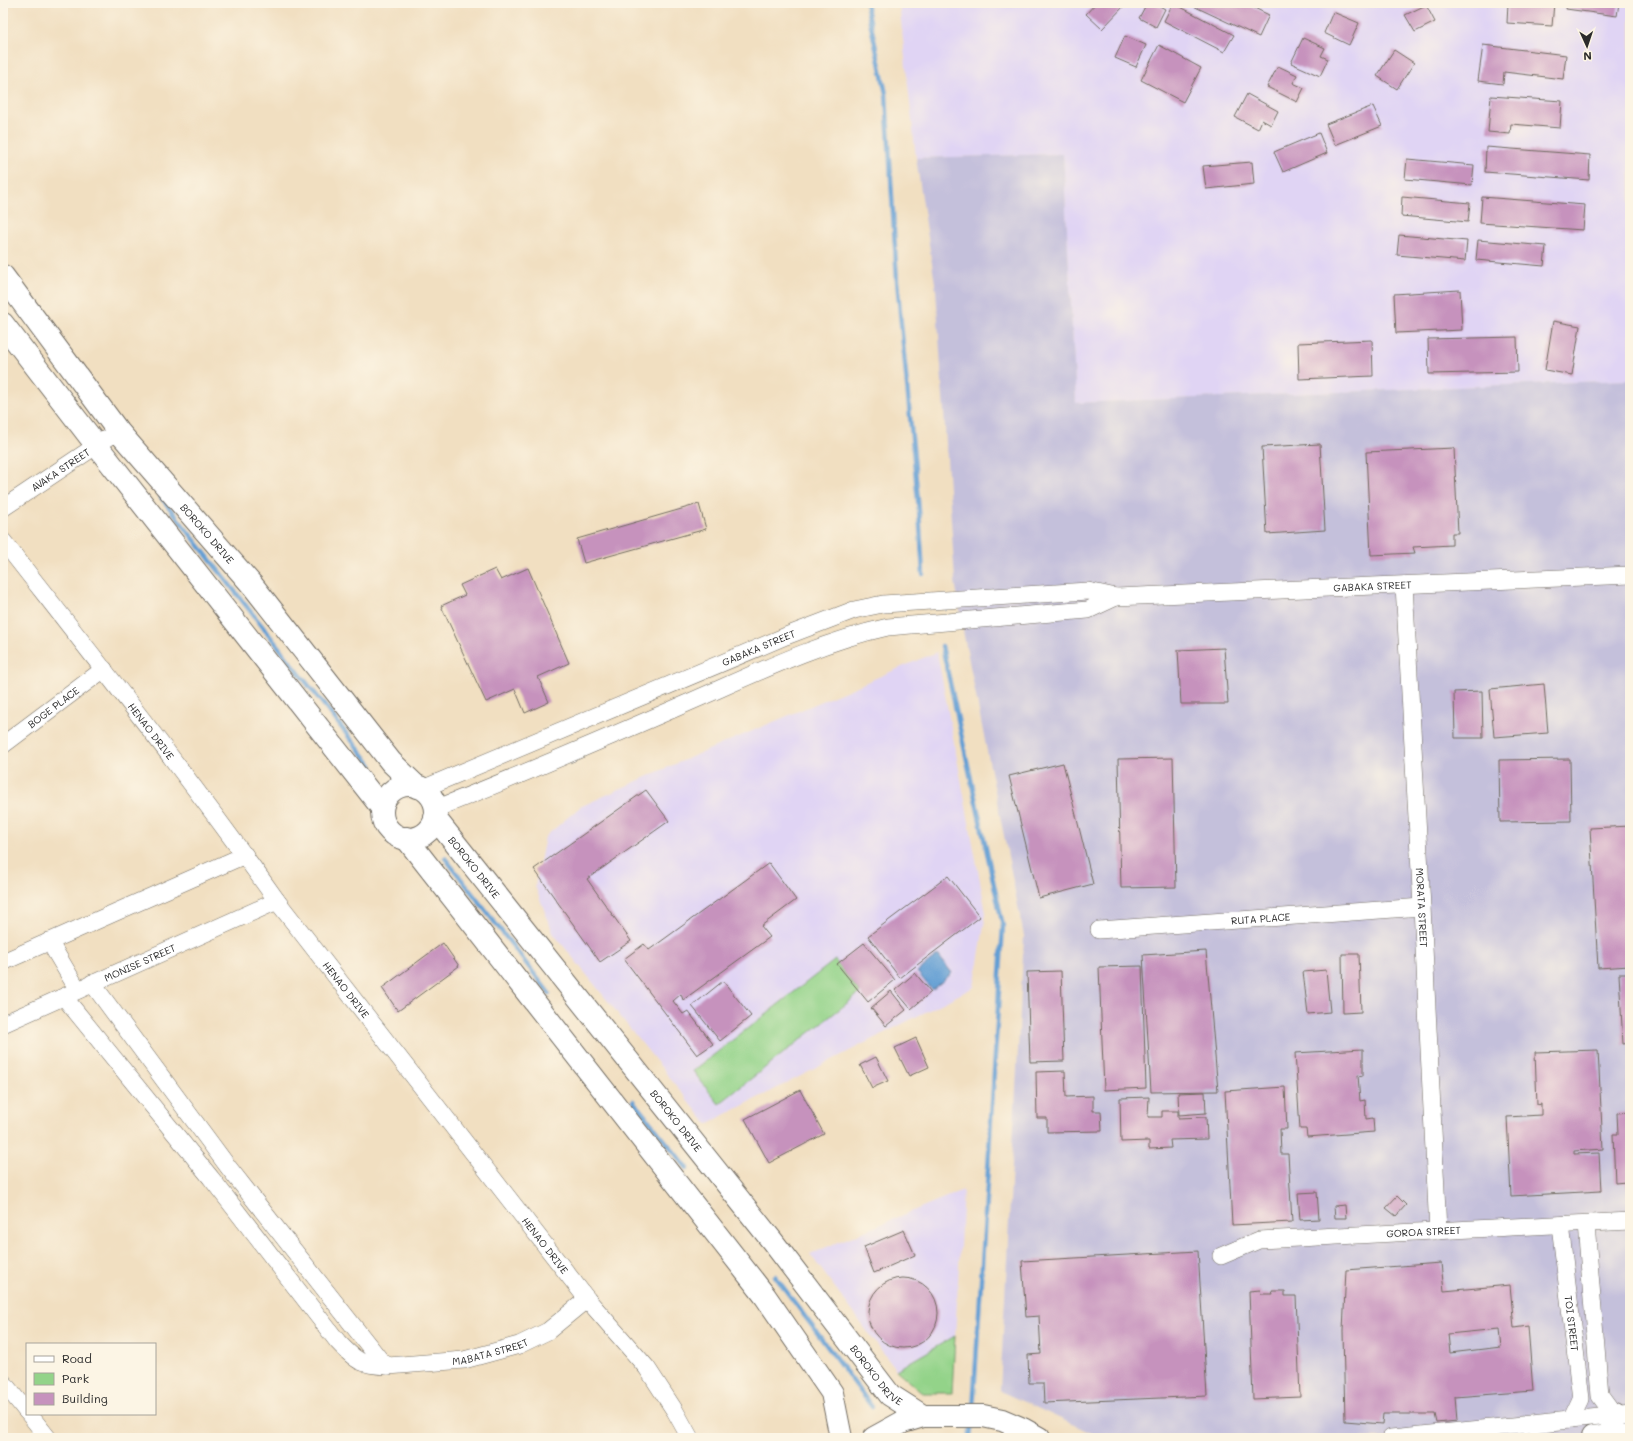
<svg xmlns="http://www.w3.org/2000/svg" width="1633" height="1441" viewBox="0 0 1633 1441" font-family="Mali,sans-serif">
<style>
.built{fill:#e0d4f4}
.industrial{fill:#c4c0db}
.green{fill:#93d389;stroke:#5f7f5a}
.water{fill:#649fd4;stroke:#486580}
.lines{fill:none;stroke-linecap:round;stroke-linejoin:round}
.stream{stroke:#649fd4;stroke-width:4.5}
.building{fill:#c692bd;fill-rule:evenodd}
.minor-casing{stroke:#706a60;stroke-width:18}
.major-casing{stroke:#706a60;stroke-width:24}
.highway-casing{stroke:#706a60;stroke-width:24}
.minor{stroke:#fff;stroke-width:17}
.major{stroke:#fff;stroke-width:22}
.highway{stroke:#fff;stroke-width:22}
.labels{text-anchor:middle;dominant-baseline:central;stroke-width:3.5;stroke-linejoin:round;paint-order:stroke}
.street-label{font-size:10px;fill:#2b2b2b;stroke:#fcf5e5}
</style>
<rect width="100%" height="100%" fill="#fcf5e5"/>
<filter id="ink" filterUnits="userSpaceOnUse"><feTurbulence type="fractalNoise" baseFrequency=".025" numOctaves="2"/><feDisplacementMap in="SourceGraphic" scale="8" xChannelSelector="R" yChannelSelector="G"/><feConvolveMatrix kernelMatrix="1 2 1 2 8 2 1 2 1" color-interpolation-filters="sRGB"/></filter>
<filter id="wash" filterUnits="userSpaceOnUse"><feTurbulence type="fractalNoise" baseFrequency=".012" numOctaves="4" result="noise"/><feDisplacementMap in="SourceGraphic" scale="16" xChannelSelector="R" yChannelSelector="G"/><feGaussianBlur stdDeviation="0.9" result="paint"/><feColorMatrix in="noise" values="0 0 0 0 0 0 0 0 0 0 0 0 0 0 0 0 0 1.4 0 .05"/><feComposite in="paint" operator="in"/></filter>
<g filter="url(#wash)">
<rect width="100%" height="100%" fill="#f1dfc1"/>
<g class="built">
<polygon points="899,3 1630,3 1630,380 1076,403 1063,154 916,158"/>
<polygon points="937,652 986,913 974,987 707,1124 553,933 535,886 545,837 580,807 666,768"/>
<polygon points="963,1190 952,1393 923,1393 896,1370 810,1254"/>
</g>
<polygon class="industrial" points="1063,154 1076,403 1630,380 1630,1438 1098,1438 1098,1436 1000,1391 1024,936 964,636 955,581 936,290 916,158"/>
<g class="green">
<polygon points="835,960 860,993 719,1104 693,1071"/>
<polygon points="955,1336 952,1393 923,1393 896,1370"/>
</g>
<polygon class="water" points="938,955 952,973 932,990 917,972"/>
<g class="lines">
<g class="stream">
<polyline points="866,3 886,94 897,281 919,511 923,574"/>
<polyline points="161,497 371,765"/>
<polyline points="942,646 1003,926 973,1410"/>
<polyline points="445,858 549,993"/>
<polyline points="633,1101 687,1168"/>
<polyline points="775,1276 872,1407"/>
<polyline points="970,1438 972,1422"/>
</g>
</g>
<g id="blocks">
<g class="building">
<polygon points="1096,3 1123,3 1125,5 1102,29 1086,14"/>
<polygon points="1147,3 1154,3 1165,9 1156,27 1139,18"/>
<polygon points="1173,3 1234,35 1224,52 1164,21"/>
<polygon points="1187,3 1244,3 1269,15 1259,37"/>
<polygon points="1508,3 1554,3 1552,26 1507,23"/>
<polygon points="1567,3 1619,3 1617,16 1566,9"/>
<polygon points="1426,5 1435,22 1415,32 1405,15"/>
<polygon points="1333,12 1359,23 1349,45 1324,33"/>
<polygon points="1125,36 1146,45 1136,67 1115,58"/>
<polygon points="1303,38 1325,48 1321,56 1328,59 1320,76 1291,63"/>
<polygon points="1159,45 1201,68 1183,102 1141,80"/>
<polygon points="1483,45 1566,55 1563,79 1504,72 1503,84 1478,81"/>
<polygon points="1394,50 1414,63 1397,89 1377,76"/>
<polygon points="1278,66 1297,75 1293,83 1304,88 1297,102 1267,87"/>
<polygon points="1247,94 1278,111 1271,125 1262,120 1258,129 1235,117"/>
<polygon points="1491,96 1562,101 1560,128 1511,124 1510,134 1488,132"/>
<polygon points="1373,106 1382,126 1335,145 1326,124"/>
<polygon points="1319,133 1327,153 1283,172 1274,152"/>
<polygon points="1486,147 1590,155 1589,180 1485,172"/>
<polygon points="1407,159 1474,165 1472,185 1405,179"/>
<polygon points="1252,162 1254,184 1206,189 1203,166"/>
<polygon points="1402,197 1470,203 1468,222 1401,216"/>
<polygon points="1482,197 1585,205 1583,230 1480,223"/>
<polygon points="1399,235 1467,241 1465,261 1397,255"/>
<polygon points="1478,240 1546,246 1544,266 1476,260"/>
<polygon points="1460,290 1462,330 1396,333 1394,294"/>
<polygon points="1553,321 1580,326 1572,375 1545,370"/>
<polygon points="1517,337 1518,372 1429,374 1428,339"/>
<polygon points="1372,340 1373,376 1299,379 1298,343"/>
<polygon points="1320,444 1325,530 1267,534 1262,447"/>
<polygon points="1454,448 1458,533 1452,533 1452,545 1413,547 1415,553 1371,555 1366,452"/>
<polygon points="699,504 706,529 584,563 577,539"/>
<polygon points="528,568 569,663 538,677 549,702 525,713 515,689 486,702 441,606 465,595 460,585 495,569 501,580"/>
<polygon points="1224,648 1228,704 1181,704 1178,650"/>
<polygon points="1544,684 1548,733 1494,737 1490,689"/>
<polygon points="1482,691 1483,738 1455,738 1454,692"/>
<polygon points="1173,758 1176,887 1121,888 1118,759"/>
<polygon points="1570,759 1571,821 1500,822 1499,760"/>
<polygon points="1063,763 1093,884 1039,898 1009,776"/>
<polygon points="646,790 669,821 587,879 631,941 600,962 534,869"/>
<polygon points="1630,826 1630,966 1598,968 1590,828"/>
<polygon points="769,863 796,900 761,926 770,937 683,1000 681,994 673,1001 683,1014 688,1011 713,1044 697,1055 624,959 644,944 649,950"/>
<polygon points="948,876 980,917 900,978 868,936"/>
<polygon points="443,943 459,966 398,1011 382,988"/>
<polygon points="864,943 895,980 868,1002 837,964"/>
<polygon points="1206,951 1218,1091 1151,1092 1143,955"/>
<polygon points="1342,954 1359,954 1361,1012 1343,1013"/>
<polygon points="1142,966 1146,1088 1104,1090 1099,967"/>
<polygon points="1326,970 1330,1012 1308,1014 1303,972"/>
<polygon points="1061,971 1064,1061 1030,1062 1027,972"/>
<polygon points="915,973 931,992 911,1009 895,990"/>
<polygon points="1619,974 1630,974 1630,1043 1623,1044"/>
<polygon points="723,981 751,1016 720,1041 692,1006"/>
<polygon points="891,991 906,1010 886,1026 871,1008"/>
<polygon points="916,1038 929,1067 909,1076 895,1048"/>
<polygon points="1363,1049 1363,1076 1358,1075 1360,1101 1365,1100 1366,1119 1373,1118 1374,1132 1307,1137 1306,1129 1300,1129 1295,1053"/>
<polygon points="1598,1050 1603,1149 1574,1151 1574,1154 1599,1153 1601,1191 1511,1196 1507,1117 1541,1115 1541,1104 1537,1105 1535,1052"/>
<polygon points="876,1057 888,1081 872,1088 860,1065"/>
<polygon points="1065,1071 1066,1097 1093,1096 1093,1111 1101,1111 1102,1131 1047,1132 1047,1118 1037,1118 1036,1072"/>
<polygon points="1627,1078 1630,1078 1630,1109 1629,1109"/>
<polygon points="1285,1087 1287,1129 1280,1129 1281,1154 1288,1154 1292,1222 1232,1225 1225,1091"/>
<polygon points="800,1090 824,1134 769,1163 745,1119"/>
<polygon points="1205,1092 1206,1113 1179,1115 1178,1093"/>
<polygon points="1149,1097 1148,1117 1162,1117 1162,1111 1178,1111 1178,1118 1206,1117 1207,1139 1170,1140 1171,1148 1149,1149 1149,1141 1121,1142 1120,1098"/>
<polygon points="1630,1112 1630,1188 1626,1188 1626,1182 1615,1183 1613,1134 1618,1134 1617,1113"/>
<polygon points="1317,1192 1319,1219 1300,1220 1298,1193"/>
<polygon points="1397,1196 1406,1205 1396,1216 1386,1208"/>
<polygon points="1345,1205 1346,1218 1335,1218 1334,1206"/>
<polygon points="904,1230 915,1255 874,1273 864,1247"/>
<polygon points="1198,1251 1207,1396 1044,1403 1043,1383 1029,1383 1028,1355 1041,1354 1039,1316 1026,1317 1022,1261"/>
<path d="M1441,1263L1444,1291L1510,1285L1514,1328L1528,1326L1533,1391L1455,1397L1457,1421L1437,1423L1435,1414H1383L1382,1424L1345,1421L1343,1331L1346,1270ZM1499,1329L1501,1347L1450,1353L1448,1334Z"/>
<circle cx="903" cy="1313" r="35"/>
<polygon points="1260,1290 1261,1294 1273,1294 1272,1291 1285,1291 1285,1296 1296,1296 1300,1397 1253,1399 1249,1291"/>
</g>
</g>
</g>
<g filter="url(#ink)">
<use href="#blocks" fill-opacity="0" stroke="#706a60" stroke-width="1"/>
<g class="lines">
<defs>
<g id="minor">
<path id="s1" d="M3,508L118,431"/>
<path id="s2" d="M3,541C96,660 190,778 277,901L587,1299L647,1368L675,1411L690,1438"/>
<path id="s3" d="M1404,585L1422,907L1438,1231"/>
<path id="s4" d="M3,745L104,669"/>
<path id="s5" d="M422,789L786,636L854,610L883,604L1088,591L1116,597L1630,575"/>
<path d="M435,809C522,775 607,738 692,701C756,673 820,642 888,627L1088,610L1116,597"/>
<path id="s6" d="M1099,930L1422,907"/>
<polyline points="49,941 78,990"/>
<polyline points="3,962 245,855"/>
<path id="s7" d="M92,983L229,1168L381,1361L388,1366L464,1360L519,1345L548,1331L587,1299"/>
<path d="M64,997L211,1178L338,1342C357,1362 361,1365 388,1366"/>
<path id="s8" d="M3,1024L277,901"/>
<polyline points="1586,1224 1600,1396 1614,1415"/>
<path id="s9" d="M1560,1225L1581,1399L1571,1420"/>
<path id="s10" d="M1221,1256L1259,1240L1630,1221"/>
<polyline points="3,1382 27,1412"/>
<polyline points="29,1414 48,1438"/>
<polyline points="1391,1438 1630,1414"/>
</g>
<g id="major">
<path id="s11" d="M3,276L118,431L253,586L391,762L417,787"/>
<polyline points="3,324 97,446 382,808"/>
<circle cx="409" cy="812" r="27"/>
<path id="s12" d="M435,818L773,1242L890,1395L923,1416"/>
<polyline points="406,838 765,1296 832,1393 841,1438"/>
</g>
<g id="highway">
<polyline points="1610,1436 1614,1415"/>
<polyline points="874,1438 903,1422 923,1416 983,1416 1002,1420 1023,1429 1039,1438"/>
<polyline points="1592,1438 1630,1434"/>
</g>
</defs>
<use href="#minor" class="minor-casing"/>
<use href="#major" class="major-casing"/>
<use href="#highway" class="highway-casing"/>
<use href="#minor" class="minor"/>
<use href="#major" class="major"/>
<use href="#highway" class="highway"/>
</g>
</g>
<g class="labels">
<g class="street-label">
<text stroke="none"><textPath href="#s1" startOffset="69">AVAKA STREET</textPath></text>
<text stroke="none"><textPath href="#s11" startOffset="329">BOROKO DRIVE</textPath></text>
<text stroke="none"><textPath href="#s5" startOffset="988">GABAKA STREET</textPath></text>
<text stroke="none"><textPath href="#s5" startOffset="365">GABAKA STREET</textPath></text>
<text stroke="none"><textPath href="#s4" startOffset="63">BOGE PLACE</textPath></text>
<text stroke="none"><textPath href="#s2" startOffset="241">HENAO DRIVE</textPath></text>
<text stroke="none"><textPath href="#s12" startOffset="63">BOROKO DRIVE</textPath></text>
<text stroke="none"><textPath href="#s3" startOffset="323">MORATA STREET</textPath></text>
<text stroke="none"><textPath href="#s6" startOffset="162">RUTA PLACE</textPath></text>
<text stroke="none"><textPath href="#s8" startOffset="150">MONISE STREET</textPath></text>
<text stroke="none"><textPath href="#s2" startOffset="565">HENAO DRIVE</textPath></text>
<text stroke="none"><textPath href="#s12" startOffset="387">BOROKO DRIVE</textPath></text>
<text stroke="none"><textPath href="#s10" startOffset="206">GOROA STREET</textPath></text>
<text stroke="none"><textPath href="#s2" startOffset="889">HENAO DRIVE</textPath></text>
<text stroke="none"><textPath href="#s9" startOffset="99">TOI STREET</textPath></text>
<text stroke="none"><textPath href="#s7" startOffset="588">MABATA STREET</textPath></text>
<text stroke="none"><textPath href="#s12" startOffset="711">BOROKO DRIVE</textPath></text>
</g>
</g>
<rect width="1633" height="1441" fill="none" stroke="#fcf5e5" stroke-width="16"/>
<rect x="26" y="1343" width="130" height="72" fill="#fcf5e5" stroke="#a8a49b"/>
<rect x="34" y="1356" width="20" height="6" fill="#ffffff" stroke="#a8a49b"/>
<text x="62" y="1363" font-size="12" fill="#2b2b2b">Road</text>
<rect x="34" y="1373" width="20" height="12" fill="#93d389" stroke="#a8a49b"/>
<text x="62" y="1383" font-size="12" fill="#2b2b2b">Park</text>
<rect x="34" y="1393" width="20" height="12" fill="#c692bd" stroke="#a8a49b"/>
<text x="62" y="1403" font-size="12" fill="#2b2b2b">Building</text>
<g transform="translate(1587 46) rotate(177)" stroke="#fcf5e5" stroke-width="3" paint-order="stroke">
<path d="M0-3L7 15L0 10L-7 15Z" fill="#2b2b2b"/>
<text y="-6" font-size="11" font-weight="bold" text-anchor="middle" fill="#2b2b2b">N</text>
</g>
</svg>
